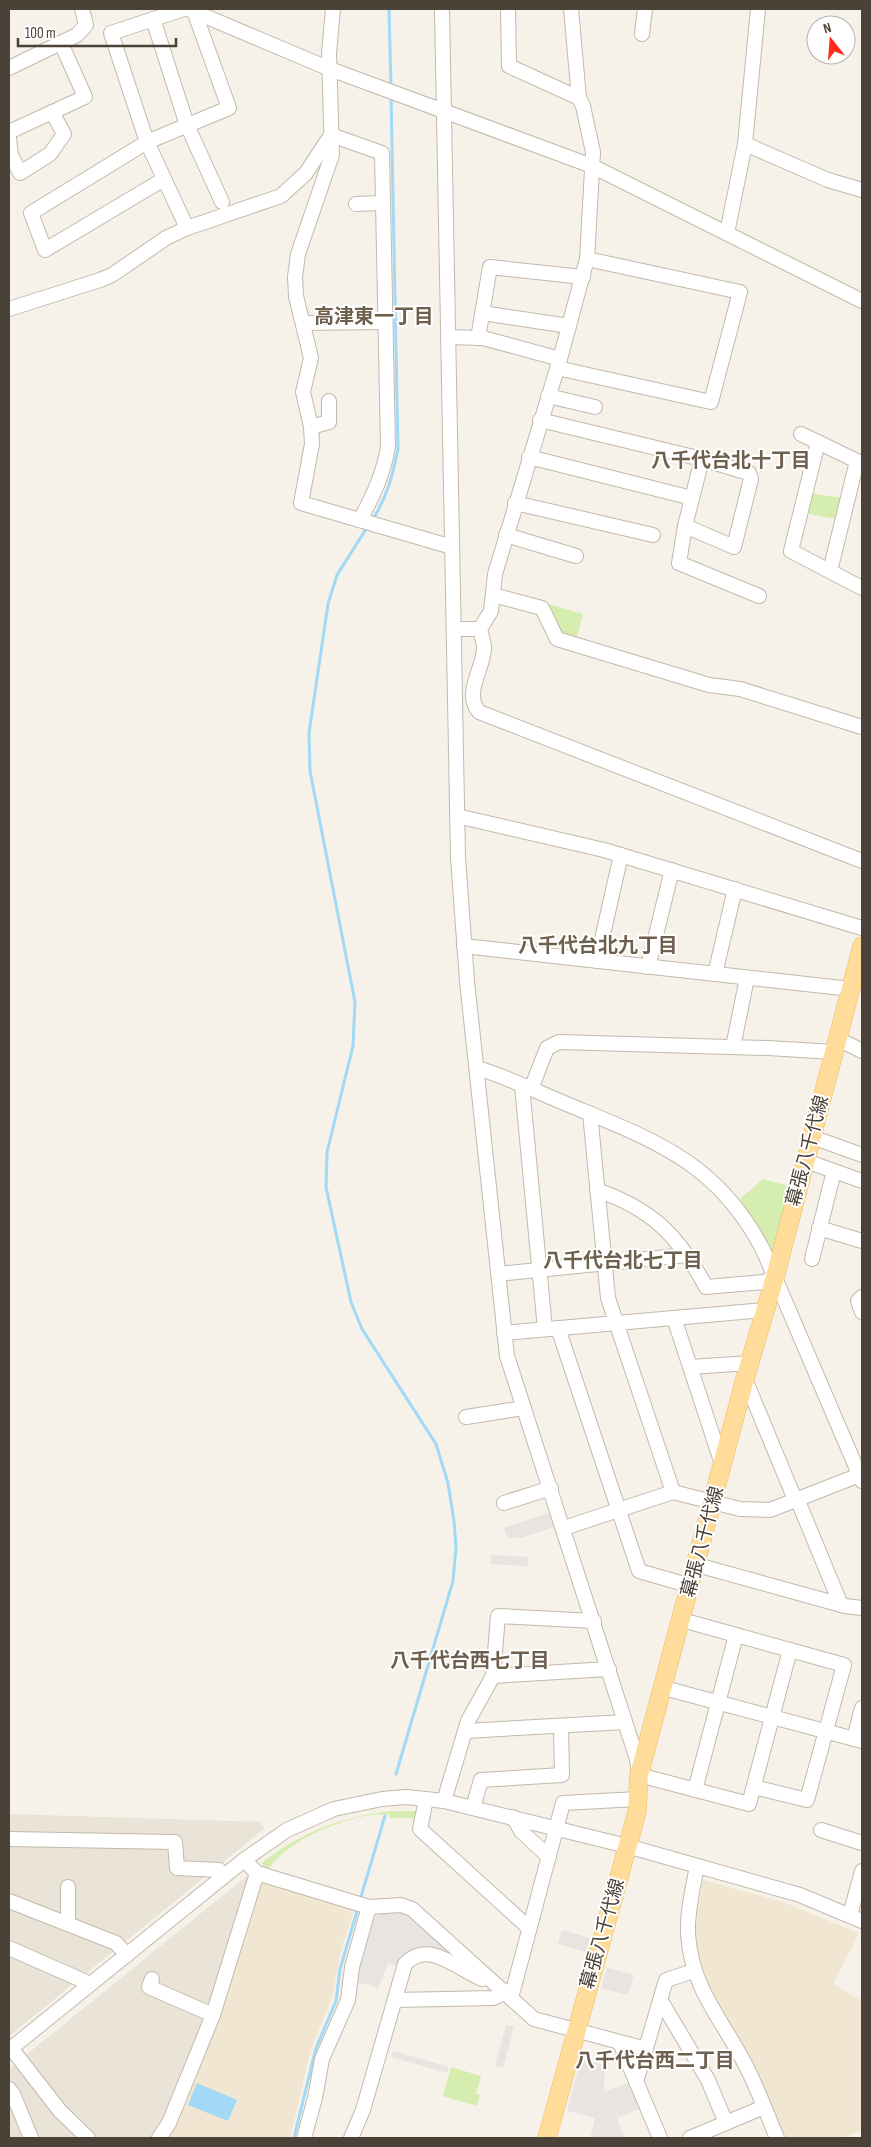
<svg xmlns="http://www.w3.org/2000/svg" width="871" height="2147" viewBox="0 0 871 2147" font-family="'Sofia Sans Condensed','Noto Sans JP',sans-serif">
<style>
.residential{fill:#eae3d7}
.education{fill:#f0e6d2}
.green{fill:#d5edaf}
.parking{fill:#e7e4e1}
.water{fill:#a1d9f7}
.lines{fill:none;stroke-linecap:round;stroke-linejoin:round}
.stream{stroke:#a1d9f7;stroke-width:3}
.minor-casing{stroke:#c3b9ab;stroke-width:16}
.major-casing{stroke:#efba5e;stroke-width:19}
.minor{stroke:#fff;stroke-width:14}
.major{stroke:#ffdc99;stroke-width:18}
.labels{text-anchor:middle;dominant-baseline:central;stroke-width:4;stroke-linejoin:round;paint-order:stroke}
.street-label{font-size:19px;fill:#4b4237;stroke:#fff}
.neighbourhood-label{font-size:20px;font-weight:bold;fill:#6f5f4d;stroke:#fff}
</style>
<rect width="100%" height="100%" fill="#f6f1e9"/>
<g class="residential">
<polygon points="9,1814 261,1822 264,1829 9,2036"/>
<polygon points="247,1876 251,1878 195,2048 156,2138 93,2138 62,2108 25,2056"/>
<polygon points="18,2062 86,2138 35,2138 9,2080 9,2069"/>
<polygon points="9,2093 28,2138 9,2138"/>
</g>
<g class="education">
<polygon points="264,1880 354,1911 341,1951 332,1998 311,2049 290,2138 164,2138 216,2021 260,1882"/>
<polygon points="703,1880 783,1902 859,1933 833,1984 862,2001 862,2130 843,2138 785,2138 756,2069 708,1990 697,1953 695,1932"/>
</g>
<g class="green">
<polygon points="808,493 843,498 840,520 804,513"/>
<polygon points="545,603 583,614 576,640 560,635"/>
<polygon points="763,1179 792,1187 776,1248 771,1250 740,1199"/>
<path d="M392,1811H419L414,1830L413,1818H390V1814C384,1815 377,1814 371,1815C340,1819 287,1841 269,1868L263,1866L262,1863C301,1832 343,1816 392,1811Z"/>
<polygon points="451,2067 481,2076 476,2094 480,2095 477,2106 443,2096"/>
</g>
<g class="parking">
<polygon points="549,1513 554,1527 521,1538 507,1538 504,1528"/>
<polygon points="491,1555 528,1557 528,1566 491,1564"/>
<polygon points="396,1911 412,1917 448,1948 445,1951 425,1947 413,1950 403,1957 396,1966 388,1963 378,1988 354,1981 368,1923 382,1912"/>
<polygon points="562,1930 590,1938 586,1952 558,1944"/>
<polygon points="607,1968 634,1975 628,1995 601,1988"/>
<polygon points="506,2025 514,2027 503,2068 495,2066"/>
<polygon points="393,2051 449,2067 447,2073 391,2057"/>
<polygon points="581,2059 605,2065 604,2092 630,2082 641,2108 617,2118 625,2138 590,2138 595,2118 567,2111"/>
</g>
<polygon class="water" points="197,2083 237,2100 228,2121 188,2105"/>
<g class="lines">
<g class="stream">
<polyline points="389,9 391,87"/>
<path d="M373,519C387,497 393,474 398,449L391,95"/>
<polyline points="368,526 337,575 328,604 309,733 310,771 355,1002 353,1046 327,1152 326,1187 351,1302 362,1329 436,1444 448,1483 454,1521 456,1547 453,1581 396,1774"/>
<polyline points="360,1900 385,1816"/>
<polyline points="294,2138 316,2048 336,2001 340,1969 358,1908"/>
</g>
<defs>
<g id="minor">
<polyline points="184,9 111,33 147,142 187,228"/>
<polyline points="188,9 330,69 592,166 862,301"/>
<polyline points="333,9 329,53 332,155 298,254 295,277 296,296 311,358 303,392 311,427 312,444 301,503 452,547"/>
<polyline points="442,9 458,858 467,981 507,1356 637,1759 639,1775 749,1804 790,1650"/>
<polyline points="508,9 509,66 579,98"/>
<polyline points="153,19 187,125 222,202"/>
<polyline points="642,34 645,9"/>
<polyline points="9,68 77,35 86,25 82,9"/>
<polyline points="9,132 85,97 61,43"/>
<path d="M331,135L382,153L388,446C384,473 373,496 360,520"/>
<polyline points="9,138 11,155 20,173 50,154 64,134 52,112"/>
<polyline points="745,144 828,180 862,190"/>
<polyline points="164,179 45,250 31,213 147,142 229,108 194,11"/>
<polyline points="356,204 382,203"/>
<polyline points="727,233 745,144 758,9"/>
<polyline points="9,309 100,280 112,275 166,238 187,228 281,196 306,173 331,135"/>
<polyline points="482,313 569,326"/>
<polyline points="303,323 384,322"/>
<polyline points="448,337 483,338 560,359"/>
<polyline points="478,338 490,267 583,277"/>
<polyline points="557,368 711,402 740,292 587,259"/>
<polyline points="548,396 595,407"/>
<polyline points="540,420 702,459 749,473 751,479 734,547 685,526 702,459"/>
<polyline points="311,427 329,422 329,401"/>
<polyline points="801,434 857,461 830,571"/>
<polyline points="818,442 791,551 862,588"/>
<polyline points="529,457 692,498"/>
<polyline points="515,503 653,535"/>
<polyline points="685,526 679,563 759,596"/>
<polyline points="506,535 576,556"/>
<polyline points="493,595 542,608 557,639 709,685 740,689 862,727"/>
<polyline points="454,629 480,629 491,611 495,574 560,359 587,259 593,152 583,106 579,98 571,9"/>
<path d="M480,629C481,634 484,642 484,648C484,668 463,693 479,712L862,861"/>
<polyline points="457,816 604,850 862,928"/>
<polyline points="464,946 851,989"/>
<polyline points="597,961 621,855"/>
<polyline points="648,967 672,870"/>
<polyline points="715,974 735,889"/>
<polyline points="838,1039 862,1051"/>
<polyline points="733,1047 747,978"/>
<path d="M477,1068C508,1077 539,1093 569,1105C656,1141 719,1163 764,1252L862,1481"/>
<polyline points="522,1086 545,1329"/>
<polyline points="531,1089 547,1048 559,1042 768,1048 834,1052"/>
<polyline points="590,1113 608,1298 673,1492"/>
<polyline points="812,1137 862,1155"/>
<polyline points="806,1161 862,1181"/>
<path d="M597,1190C652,1209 679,1236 706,1287L764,1282L775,1277"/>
<polyline points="819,1228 862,1241"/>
<polyline points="812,1259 834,1171"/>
<polyline points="498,1274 687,1255"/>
<polyline points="862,1297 858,1301 862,1312"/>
<polyline points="674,1318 723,1467"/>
<polyline points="558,1328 639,1571 691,1586"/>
<polyline points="504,1333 765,1310"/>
<polyline points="690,1367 750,1363"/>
<polyline points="745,1379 796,1502"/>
<polyline points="466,1417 524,1408"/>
<polyline points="798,1501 841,1605"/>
<polyline points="504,1503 551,1488"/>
<polyline points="564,1528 673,1492 740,1509 770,1510 862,1474"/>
<polyline points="697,1565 845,1606 862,1608"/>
<polyline points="682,1620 844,1665 807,1800 754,1787"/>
<polyline points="493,1676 609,1669"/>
<polyline points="664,1688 862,1741"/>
<polyline points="465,1731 625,1722"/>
<polyline points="854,1739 862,1708"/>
<polyline points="695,1790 736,1635"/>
<polyline points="426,1799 420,1829 529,1928"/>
<polyline points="444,1801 468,1721 493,1676 498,1616 594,1621"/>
<polyline points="473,1808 481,1780 562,1775 561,1726"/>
<polyline points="513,1817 521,1831 549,1857"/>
<polyline points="821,1830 862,1843"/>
<polyline points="9,1839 175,1842 177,1868 219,1870 222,1878"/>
<polyline points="244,1860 257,1873 369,1907 401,1905 412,1909 534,2019 646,2049"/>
<path d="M697,1866C693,1888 687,1911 688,1934C692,1992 725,2022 749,2072C759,2093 768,2116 777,2138"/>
<polyline points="9,1901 116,1943 127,1955"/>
<polyline points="850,1915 862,1871"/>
<polyline points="68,1924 68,1887"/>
<polyline points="9,1948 84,1981 87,1987"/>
<polyline points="152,1979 149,1987 213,2015"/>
<polyline points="511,1998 563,1803 638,1799"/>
<polyline points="395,2000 493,1998 498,1996 503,1990"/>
<polyline points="661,2001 708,2080 726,2123"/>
<polyline points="620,2043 660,2138"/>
<polyline points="11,2048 60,2111 88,2138"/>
<polyline points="9,2050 244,1860 287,1830 334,1809 382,1799 406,1797 444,1801 627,1846 800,1895 862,1921"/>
<polyline points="636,2082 666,1980 694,1971"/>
<polyline points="9,2089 13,2094 31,2138"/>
<polyline points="159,2138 169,2123 213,2015 257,1873"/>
<polyline points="304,2138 315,2098 322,2059 348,2000 352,1967 369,1907"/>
<path d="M351,2138L363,2110L405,1964C429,1939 457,1969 482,1979"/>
<polyline points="690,2138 764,2107"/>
</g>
<polyline id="major" points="547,2138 637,1812 639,1775 745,1379 775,1277 862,946"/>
</defs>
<use href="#minor" class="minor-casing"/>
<use href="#major" class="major-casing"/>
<use href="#minor" class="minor"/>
<use href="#major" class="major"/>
</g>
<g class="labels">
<g class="street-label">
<text transform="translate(808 1151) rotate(-75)">幕張八千代線</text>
<text transform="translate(703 1542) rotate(-75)">幕張八千代線</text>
<text transform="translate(603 1934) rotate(-74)">幕張八千代線</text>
</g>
<g class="neighbourhood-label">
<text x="374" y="317">高津東一丁目</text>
<text x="731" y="461">八千代台北十丁目</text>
<text x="598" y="946">八千代台北九丁目</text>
<text x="623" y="1261">八千代台北七丁目</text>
<text x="470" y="1661">八千代台西七丁目</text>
<text x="655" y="2061">八千代台西二丁目</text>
</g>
</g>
<rect width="871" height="2147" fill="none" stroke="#4b4237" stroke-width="20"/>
<g transform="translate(831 40) rotate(343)"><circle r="24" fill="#ffffff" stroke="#b7b3af"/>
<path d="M0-4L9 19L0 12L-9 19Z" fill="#ff2b17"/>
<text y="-8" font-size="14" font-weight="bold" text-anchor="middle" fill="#4b4237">N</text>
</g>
<path d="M18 38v8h158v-8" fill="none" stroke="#4b4237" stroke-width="2.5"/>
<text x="25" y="38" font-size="15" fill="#4b4237" stroke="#ffffff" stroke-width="4" paint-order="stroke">100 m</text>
</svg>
